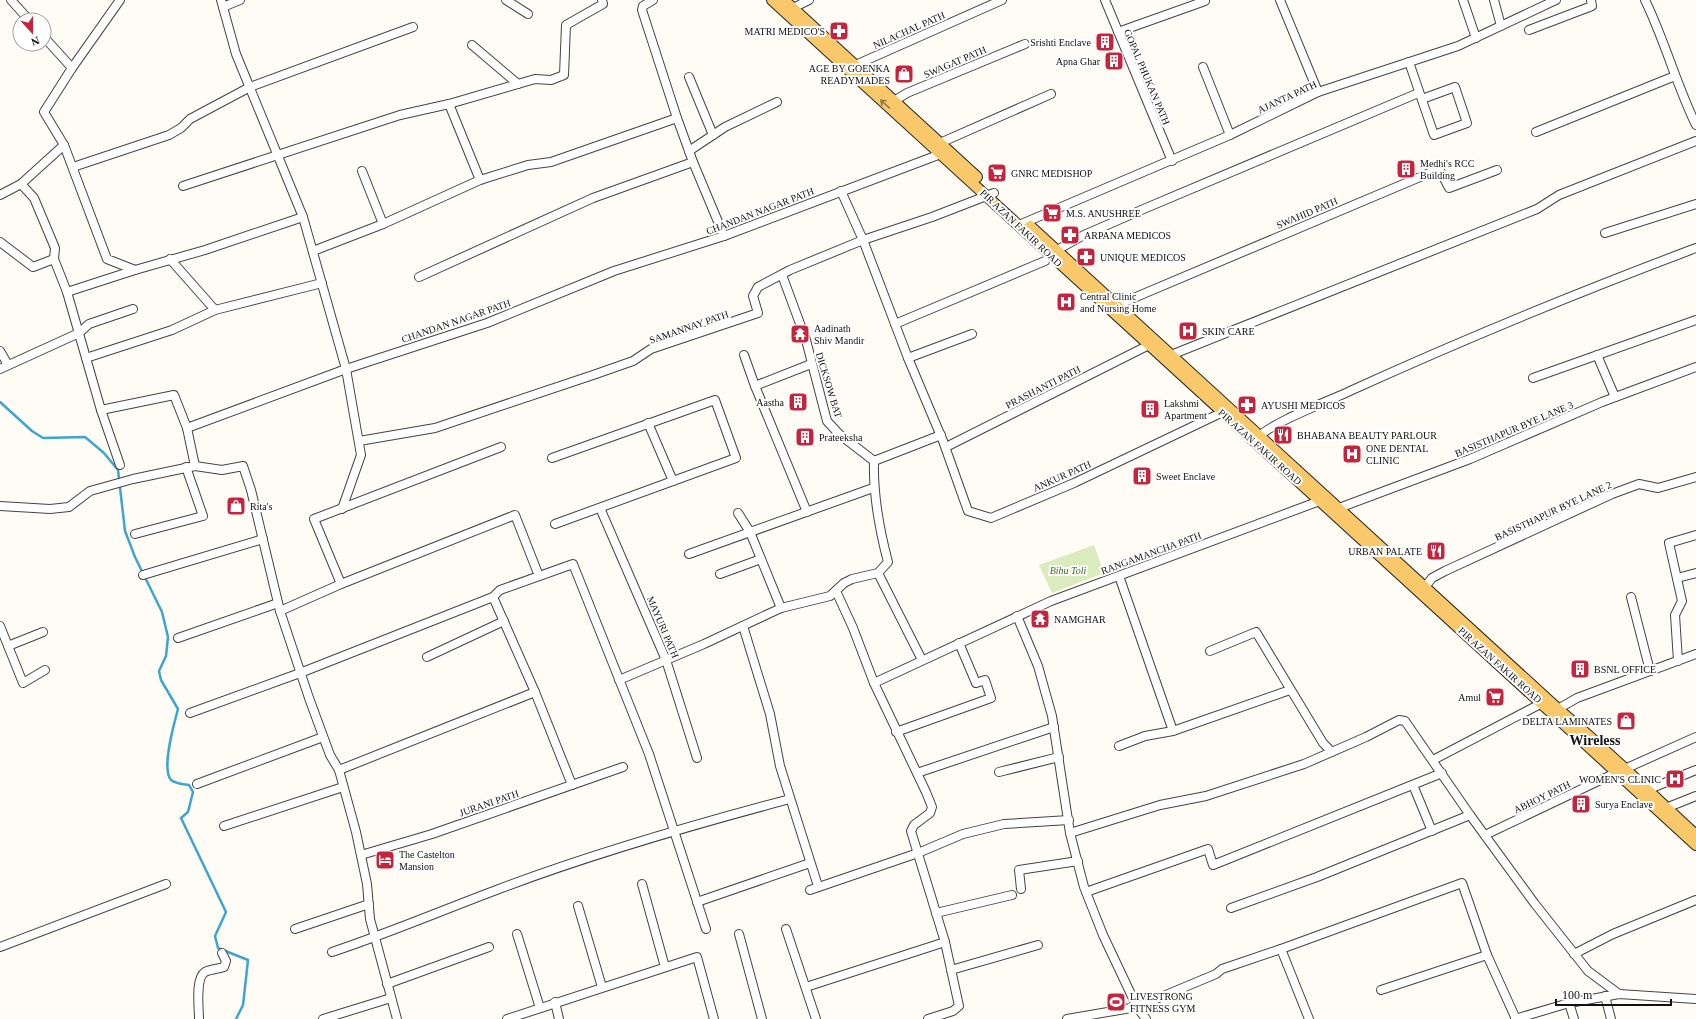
<svg xmlns="http://www.w3.org/2000/svg" width="1696" height="1019" viewBox="0 0 1696 1019" font-family="Georgia,serif">
<style>
.green{fill:#daebbd}
.lines{fill:none;stroke-linecap:round;stroke-linejoin:round}
.stream{stroke:#3ea5cf;stroke-width:2.5}
.minor-casing{stroke:#444;stroke-width:10}
.major-casing{stroke:#222;stroke-width:12}
.minor{stroke:#fff;stroke-width:8}
.major{stroke:#f9c86a;stroke-width:10}
.oneway{stroke:#917642}
.labels{text-anchor:middle;dominant-baseline:central;stroke-width:4;stroke-linejoin:round;paint-order:stroke}
.street-label{font-size:10px;fill:#111;stroke:#fff}
.poi-label{font-size:10px;fill:#111;stroke:#fff;text-anchor:start}
.park-label{font-size:10px;font-style:italic;fill:#366b1f;stroke:#fff}
.district-label{font-size:14px;font-weight:bold;fill:#111;stroke:#fff}
</style>
<rect width="100%" height="100%" fill="#fffcf5"/>
<polygon class="green" points="1094,545 1104,573 1052,593 1039,565"/>
<g class="lines">
<path class="stream" d="M0,402L32,431L43,438L85,437L104,453L118,470L125,531L135,557L162,612L168,637L166,656L159,671L161,680L178,709C174,724 161,769 171,780C176,784 183,784 189,785L193,792L188,812L181,818L226,912L215,936L218,948L248,960L243,1005L236,1019"/>
<defs>
<g id="minor">
<polyline points="11,0 29,20"/>
<polyline points="120,0 72,68 44,112 64,145 107,259 135,270 205,250 303,217"/>
<polyline points="221,0 236,54 303,217 346,369 361,455 342,509"/>
<polyline points="506,0 528,14"/>
<polyline points="653,0 643,6 642,10 677,118"/>
<polyline points="1105,0 1172,161"/>
<polyline points="1280,0 1318,92"/>
<polyline points="1463,0 1476,38"/>
<polyline points="1494,0 1501,26"/>
<path d="M1645,0C1665,41 1676,84 1696,125"/>
<polyline points="223,7 240,0"/>
<polyline points="793,8 809,0"/>
<polyline points="1529,30 1592,6 1591,0"/>
<polyline points="1118,32 1205,1"/>
<polyline points="44,37 72,68"/>
<polyline points="472,45 518,84"/>
<polyline points="1409,62 1434,135 1467,123 1455,87 1422,99"/>
<polyline points="851,67 1002,0"/>
<polyline points="1203,67 1230,135"/>
<polyline points="689,77 713,135"/>
<polyline points="894,101 907,93 1025,44"/>
<polyline points="449,104 480,180"/>
<polyline points="1536,132 1675,76"/>
<polyline points="940,143 1051,94"/>
<polyline points="689,151 725,127 777,102"/>
<polyline points="73,167 169,135 181,128 190,119 250,87 413,27"/>
<polyline points="362,171 383,224"/>
<polyline points="21,184 34,198 55,248 54,259"/>
<polyline points="183,186 400,115 449,104 535,79 551,80 564,75 566,25 603,4 602,0"/>
<polyline points="841,191 863,240 908,358 943,441 968,511 991,518 1074,483 1223,412"/>
<polyline points="0,195 21,184 64,145"/>
<polyline points="1019,225 1230,135 1318,92 1458,46 1556,0"/>
<polyline points="1605,233 1696,204"/>
<polyline points="0,242 33,267 54,259 67,292 135,270"/>
<polyline points="1057,250 1084,235 1146,208 1416,94"/>
<polyline points="313,251 383,224 480,180 528,165 551,162 677,118 693,162 724,236"/>
<polyline points="170,259 215,310"/>
<polyline points="782,275 806,340 827,421 839,434 874,461"/>
<polyline points="419,277 593,198 693,162"/>
<polyline points="67,292 101,410 174,395 187,428 346,369 487,323 614,271 724,236 946,152"/>
<polyline points="1117,305 1439,169 1449,188 1497,170"/>
<polyline points="895,324 1045,261"/>
<polyline points="0,351 8,365"/>
<polyline points="744,355 755,386"/>
<polyline points="1171,355 1537,209 1559,195 1696,141"/>
<polyline points="1597,355 1615,397"/>
<polyline points="86,358 172,330 215,310 322,283"/>
<polyline points="908,358 972,334"/>
<polyline points="0,369 79,333 89,324 133,309"/>
<polyline points="1533,378 1696,320"/>
<polyline points="101,410 120,465"/>
<polyline points="648,423 673,481"/>
<polyline points="187,428 195,466"/>
<path d="M1256,439C1272,422 1327,402 1350,391C1464,339 1579,292 1696,248"/>
<polyline points="359,441 435,428 596,374 633,361 651,349 758,313 753,296 758,287 790,270 863,240 932,217 994,193"/>
<polyline points="946,447 1149,345"/>
<polyline points="552,458 715,400 736,458 555,524"/>
<polyline points="874,461 941,435"/>
<polyline points="0,506 50,509 69,507 90,491 133,479 195,466 222,470 243,466 251,490 280,611 309,698 330,755 339,770 356,832 367,884 370,919 397,1019"/>
<polyline points="600,508 666,660 697,758"/>
<polyline points="1339,508 1470,459 1602,402 1696,367"/>
<polyline points="807,512 755,386 811,364"/>
<polyline points="738,513 750,532 781,608"/>
<polyline points="135,534 203,516 186,467"/>
<polyline points="689,554 873,488"/>
<polyline points="878,573 922,660"/>
<polyline points="720,574 761,559"/>
<polyline points="143,575 263,539"/>
<polyline points="1119,576 1173,731 1290,690"/>
<polyline points="1677,578 1696,573"/>
<polyline points="341,584 515,515 537,571"/>
<polyline points="1425,587 1432,578 1445,571 1612,494 1639,484 1658,488 1696,477"/>
<polyline points="836,591 853,628 874,683 926,792 932,807 930,813 914,825 911,831 945,942 959,1006 953,1011 928,1019"/>
<polyline points="493,597 535,692 572,785"/>
<polyline points="1631,597 1650,671"/>
<polyline points="280,611 341,584 314,519 501,447"/>
<polyline points="1017,616 1038,666 1052,716 1070,833 1084,887 1103,935 1137,1007 1146,1019"/>
<polyline points="0,626 23,683 45,670"/>
<polyline points="743,626 770,714 780,766 818,886"/>
<polyline points="178,638 278,603"/>
<polyline points="8,646 43,632"/>
<polyline points="1210,651 1256,632 1323,743 1332,752"/>
<polyline points="427,657 504,621"/>
<polyline points="1678,661 1675,615 1682,601 1669,543 1696,535"/>
<path d="M619,680L704,644L781,608L830,596L844,583L852,579L878,573L888,562C879,528 873,496 874,461"/>
<polyline points="874,683 1051,601 1325,499"/>
<polyline points="1558,709 1577,698 1696,654"/>
<polyline points="190,713 300,673 493,597 500,590 573,564 649,754 706,929"/>
<polyline points="896,732 991,698 985,680 976,683 959,643"/>
<polyline points="1119,746 1145,736 1173,731"/>
<polyline points="1433,760 1546,701"/>
<polyline points="339,770 535,692"/>
<polyline points="999,772 1059,757"/>
<polyline points="917,773 1054,727"/>
<polyline points="197,784 323,737"/>
<polyline points="1413,785 1432,831"/>
<polyline points="1647,790 1696,770"/>
<polyline points="1666,808 1696,796"/>
<polyline points="224,826 343,787"/>
<polyline points="1070,833 1160,805 1206,796 1304,764 1366,737 1399,720 1405,721 1470,815 1535,904 1588,971 1619,994"/>
<polyline points="1485,835 1609,776 1696,737"/>
<polyline points="361,855 432,834 623,767"/>
<polyline points="642,884 665,967"/>
<polyline points="1021,889 1019,870 1078,861"/>
<polyline points="810,890 918,853 963,834 1004,824 1069,820"/>
<polyline points="1086,892 1208,849 1213,865 1442,773"/>
<polyline points="697,902 810,863"/>
<polyline points="578,906 602,987"/>
<polyline points="1231,908 1317,877 1470,815"/>
<polyline points="936,913 1012,895"/>
<polyline points="295,929 369,904"/>
<polyline points="786,929 816,1019"/>
<polyline points="517,934 540,1008"/>
<polyline points="739,934 762,1019"/>
<polyline points="0,947 166,884"/>
<path d="M332,952C389,933 443,910 499,889C594,853 692,825 790,799"/>
<polyline points="1574,954 1613,934 1696,900"/>
<polyline points="951,970 1038,945"/>
<polyline points="387,984 489,947"/>
<polyline points="806,987 945,942"/>
<polyline points="1381,990 1487,955"/>
<polyline points="1605,996 1611,1019"/>
<polyline points="555,1002 559,1019"/>
<polyline points="1569,1003 1574,1019"/>
<path d="M199,1019C199,1008 195,978 205,972C211,969 218,969 224,967L226,961L222,953"/>
<polyline points="323,1019 391,998"/>
<polyline points="507,1019 697,957 714,1019"/>
<polyline points="1067,1019 1137,1007 1216,974 1222,969 1281,949"/>
<polyline points="1309,1019 1281,949 1462,883 1487,955 1516,1019"/>
<polyline points="1515,1019 1569,1003 1619,994 1696,999"/>
</g>
<g id="major">
<polyline points="772,0 1696,845"/>
<polyline points="784,0 977,177"/>
<path d="M1030,226L1558,709C1606,749 1650,793 1696,835"/>
</g>
</defs>
<use href="#minor" class="minor-casing"/>
<use href="#major" class="major-casing"/>
<use href="#minor" class="minor"/>
<use href="#major" class="major"/>
</g>
<defs><path id="oneway-shaft" d="M-6 0H5M1.5-3L5.5 0L1.5 3" fill="none" stroke-width="1.6" stroke-linecap="round" stroke-linejoin="round"/></defs>
<use class="oneway" href="#oneway-shaft" transform="translate(885 104) rotate(-138)"/>
<defs>
<symbol id="pharmacy-square" viewBox="-11 -11 22 22"><rect x="-9" y="-9" width="18" height="18" rx="4" fill="#c4253e" stroke="#fff"/><path d="M-2-6h4v4h4v4h-4v4h-4v-4h-4v-4h4Z" fill="#fff"/></symbol>
<symbol id="building-square" viewBox="-11 -11 22 22"><rect x="-9" y="-9" width="18" height="18" rx="4" fill="#c4253e" stroke="#fff"/><path d="M-4-6H4V6H1V3H-1V6H-4ZM-2.5-4.3h1.7v1.8h-1.7ZM.8-4.3h1.7v1.8H.8ZM-2.5-1h1.7V.8h-1.7ZM.8-1h1.7V.8H.8Z" fill="#fff"/></symbol>
<symbol id="shop-square" viewBox="-11 -11 22 22"><rect x="-9" y="-9" width="18" height="18" rx="4" fill="#c4253e" stroke="#fff"/><path d="M-5-2.5h2.3a2.7 3.5 0 0 1 5.4 0H5L5.5 6h-11ZM-1.5-2.5h3a1.5 2.3 0 0 0-3 0Z" fill="#fff"/></symbol>
<symbol id="supermarket-square" viewBox="-11 -11 22 22"><rect x="-9" y="-9" width="18" height="18" rx="4" fill="#c4253e" stroke="#fff"/><path d="M-6-5.5h2.5l.6 2H6L4.5 2H-2.5L-4.4-4H-6ZM-1.5 3.2a1.3 1.3 0 1 0 .1 0ZM3 3.2a1.3 1.3 0 1 0 .1 0Z" fill="#fff"/></symbol>
<symbol id="hospital-square" viewBox="-11 -11 22 22"><rect x="-9" y="-9" width="18" height="18" rx="4" fill="#c4253e" stroke="#fff"/><path d="M-5-5h3v3.5h4V-5h3V5h-3V1.5h-4V5h-3Z" fill="#fff"/></symbol>
<symbol id="temple-square" viewBox="-11 -11 22 22"><rect x="-9" y="-9" width="18" height="18" rx="4" fill="#c4253e" stroke="#fff"/><path d="M0-6L5-2H3V0L6.5 2.5H4V6H1.5V3h-3V6H-4V2.5H-6.5L-3 0V-2H-5Z" fill="#fff"/></symbol>
<symbol id="restaurant-square" viewBox="-11 -11 22 22"><rect x="-9" y="-9" width="18" height="18" rx="4" fill="#c4253e" stroke="#fff"/><path d="M-5-6h1v4h1v-4h1v4h1v-4h1v5L-1.5 .5V6h-2V.5L-5-1ZM5-6V6H3V1.5H1.5Q1.5-4 5-6Z" fill="#fff"/></symbol>
<symbol id="hotel-square" viewBox="-11 -11 22 22"><rect x="-9" y="-9" width="18" height="18" rx="4" fill="#c4253e" stroke="#fff"/><path d="M-6-4.5h1.5V1H6V5H4.5V3h-9V5H-6ZM-4 0a1.8 1.8 0 1 1 3.6 0ZM.5 0V-2.5h3Q6-2.5 6 0Z" fill="#fff"/></symbol>
<symbol id="stadium-square" viewBox="-11 -11 22 22"><rect x="-9" y="-9" width="18" height="18" rx="4" fill="#c4253e" stroke="#fff"/><path d="M0-5a6.5 5 0 1 0 0 10a6.5 5 0 1 0 0-10ZM-3.5-1.8h7v3.6h-7Z" fill="#fff"/></symbol>
</defs>
<g fill-rule="evenodd">
<use href="#pharmacy-square" x="828" y="20" width="22" height="22"/>
<use href="#building-square" x="1094" y="31" width="22" height="22"/>
<use href="#building-square" x="1103" y="50" width="22" height="22"/>
<use href="#shop-square" x="893" y="63" width="22" height="22"/>
<use href="#building-square" x="1395" y="158" width="22" height="22"/>
<use href="#supermarket-square" x="986" y="162" width="22" height="22"/>
<use href="#supermarket-square" x="1041" y="202" width="22" height="22"/>
<use href="#pharmacy-square" x="1059" y="224" width="22" height="22"/>
<use href="#pharmacy-square" x="1075" y="246" width="22" height="22"/>
<use href="#hospital-square" x="1055" y="291" width="22" height="22"/>
<use href="#hospital-square" x="1177" y="320" width="22" height="22"/>
<use href="#temple-square" x="789" y="323" width="22" height="22"/>
<use href="#building-square" x="787" y="391" width="22" height="22"/>
<use href="#pharmacy-square" x="1236" y="394" width="22" height="22"/>
<use href="#building-square" x="1139" y="398" width="22" height="22"/>
<use href="#restaurant-square" x="1272" y="424" width="22" height="22"/>
<use href="#building-square" x="794" y="426" width="22" height="22"/>
<use href="#hospital-square" x="1341" y="443" width="22" height="22"/>
<use href="#building-square" x="1131" y="465" width="22" height="22"/>
<use href="#shop-square" x="225" y="495" width="22" height="22"/>
<use href="#restaurant-square" x="1425" y="540" width="22" height="22"/>
<use href="#temple-square" x="1029" y="608" width="22" height="22"/>
<use href="#building-square" x="1569" y="658" width="22" height="22"/>
<use href="#supermarket-square" x="1484" y="686" width="22" height="22"/>
<use href="#shop-square" x="1615" y="710" width="22" height="22"/>
<use href="#hospital-square" x="1664" y="768" width="22" height="22"/>
<use href="#building-square" x="1570" y="793" width="22" height="22"/>
<use href="#hotel-square" x="374" y="849" width="22" height="22"/>
<use href="#stadium-square" x="1105" y="991" width="22" height="22"/>
</g>
<g class="labels">
<g class="street-label">
<text transform="translate(909 30) rotate(-24)">NILACHAL PATH</text>
<text transform="translate(955 62) rotate(-23)">SWAGAT PATH</text>
<text transform="translate(1147 77) rotate(67)">GOPAL PHUKAN PATH</text>
<text transform="translate(1287 97) rotate(-25)">AJANTA PATH</text>
<text transform="translate(760 211) rotate(-21)">CHANDAN NAGAR PATH</text>
<text transform="translate(1307 213) rotate(-23)">SWAHID PATH</text>
<text transform="translate(1021 228) rotate(43)">PIR AZAN FAKIR ROAD</text>
<text transform="translate(456 321) rotate(-19)">CHANDAN NAGAR PATH</text>
<text transform="translate(689 327) rotate(-19)">SAMANNAY PATH</text>
<text transform="translate(829 385) rotate(73)">DICKSOW BAT</text>
<text transform="translate(1043 387) rotate(-27)">PRASHANTI PATH</text>
<text transform="translate(1514 429) rotate(-23)">BASISTHAPUR BYE LANE 3</text>
<text transform="translate(1260 447) rotate(42)">PIR AZAN FAKIR ROAD</text>
<text transform="translate(1062 476) rotate(-24)">ANKUR PATH</text>
<text transform="translate(1553 511) rotate(-25)">BASISTHAPUR BYE LANE 2</text>
<text transform="translate(1151 553) rotate(-20)">RANGAMANCHA PATH</text>
<text transform="translate(663 627) rotate(67)">MAYURI PATH</text>
<text transform="translate(1500 665) rotate(42)">PIR AZAN FAKIR ROAD</text>
<text transform="translate(1542 797) rotate(-26)">ABHOY PATH</text>
<text transform="translate(489 803) rotate(-19)">JURANI PATH</text>
</g>
<g class="poi-label">
<text x="825" y="31" text-anchor="end">MATRI MEDICO'S</text>
<text x="1091" y="42" text-anchor="end">Srishti Enclave</text>
<text x="1100" y="61" text-anchor="end">Apna Ghar</text>
<text x="890" y="68" text-anchor="end">AGE BY GOENKA<tspan x="890" dy="12">READYMADES</tspan></text>
<text x="1420" y="163">Medhi's RCC<tspan x="1420" dy="12">Building</tspan></text>
<text x="1011" y="173">GNRC MEDISHOP</text>
<text x="1066" y="213">M.S. ANUSHREE</text>
<text x="1084" y="235">ARPANA MEDICOS</text>
<text x="1100" y="257">UNIQUE MEDICOS</text>
<text x="1080" y="296">Central Clinic<tspan x="1080" dy="12">and Nursing Home</tspan></text>
<text x="814" y="328">Aadinath<tspan x="814" dy="12">Shiv Mandir</tspan></text>
<text x="1202" y="331">SKIN CARE</text>
<text x="784" y="402" text-anchor="end">Aastha</text>
<text x="1164" y="403">Lakshmi<tspan x="1164" dy="12">Apartment</tspan></text>
<text x="1261" y="405">AYUSHI MEDICOS</text>
<text x="1297" y="435">BHABANA BEAUTY PARLOUR</text>
<text x="819" y="437">Prateeksha</text>
<text x="1366" y="448">ONE DENTAL<tspan x="1366" dy="12">CLINIC</tspan></text>
<text x="1156" y="476">Sweet Enclave</text>
<text x="250" y="506">Rita's</text>
<text x="1422" y="551" text-anchor="end">URBAN PALATE</text>
<text x="1054" y="619">NAMGHAR</text>
<text x="1594" y="669">BSNL OFFICE</text>
<text x="1481" y="697" text-anchor="end">Amul</text>
<text x="1612" y="721" text-anchor="end">DELTA LAMINATES</text>
<text x="1661" y="779" text-anchor="end">WOMEN'S CLINIC</text>
<text x="1595" y="804">Surya Enclave</text>
<text x="399" y="854">The Castelton<tspan x="399" dy="12">Mansion</tspan></text>
<text x="1130" y="996">LIVESTRONG<tspan x="1130" dy="12">FITNESS GYM</tspan></text>
</g>
<g class="park-label">
<text x="1068" y="570">Bihu Toli</text>
</g>
<g class="district-label">
<text x="1595" y="740">Wireless</text>
</g>
</g>
<g transform="translate(32 32) rotate(159)"><circle r="19" fill="#ffffff" stroke="#a0a0a0"/>
<path d="M0-3L7 15L0 10L-7 15Z" fill="#c4253e"/>
<text y="-6" font-size="11" font-weight="bold" text-anchor="middle" fill="#111111">N</text>
</g>
<path d="M1556 999v6h115v-6" fill="none" stroke="#111111" stroke-width="2"/>
<text x="1562" y="999" font-size="12" fill="#111111" stroke="#ffffff" stroke-width="3" paint-order="stroke">100 m</text>
</svg>
